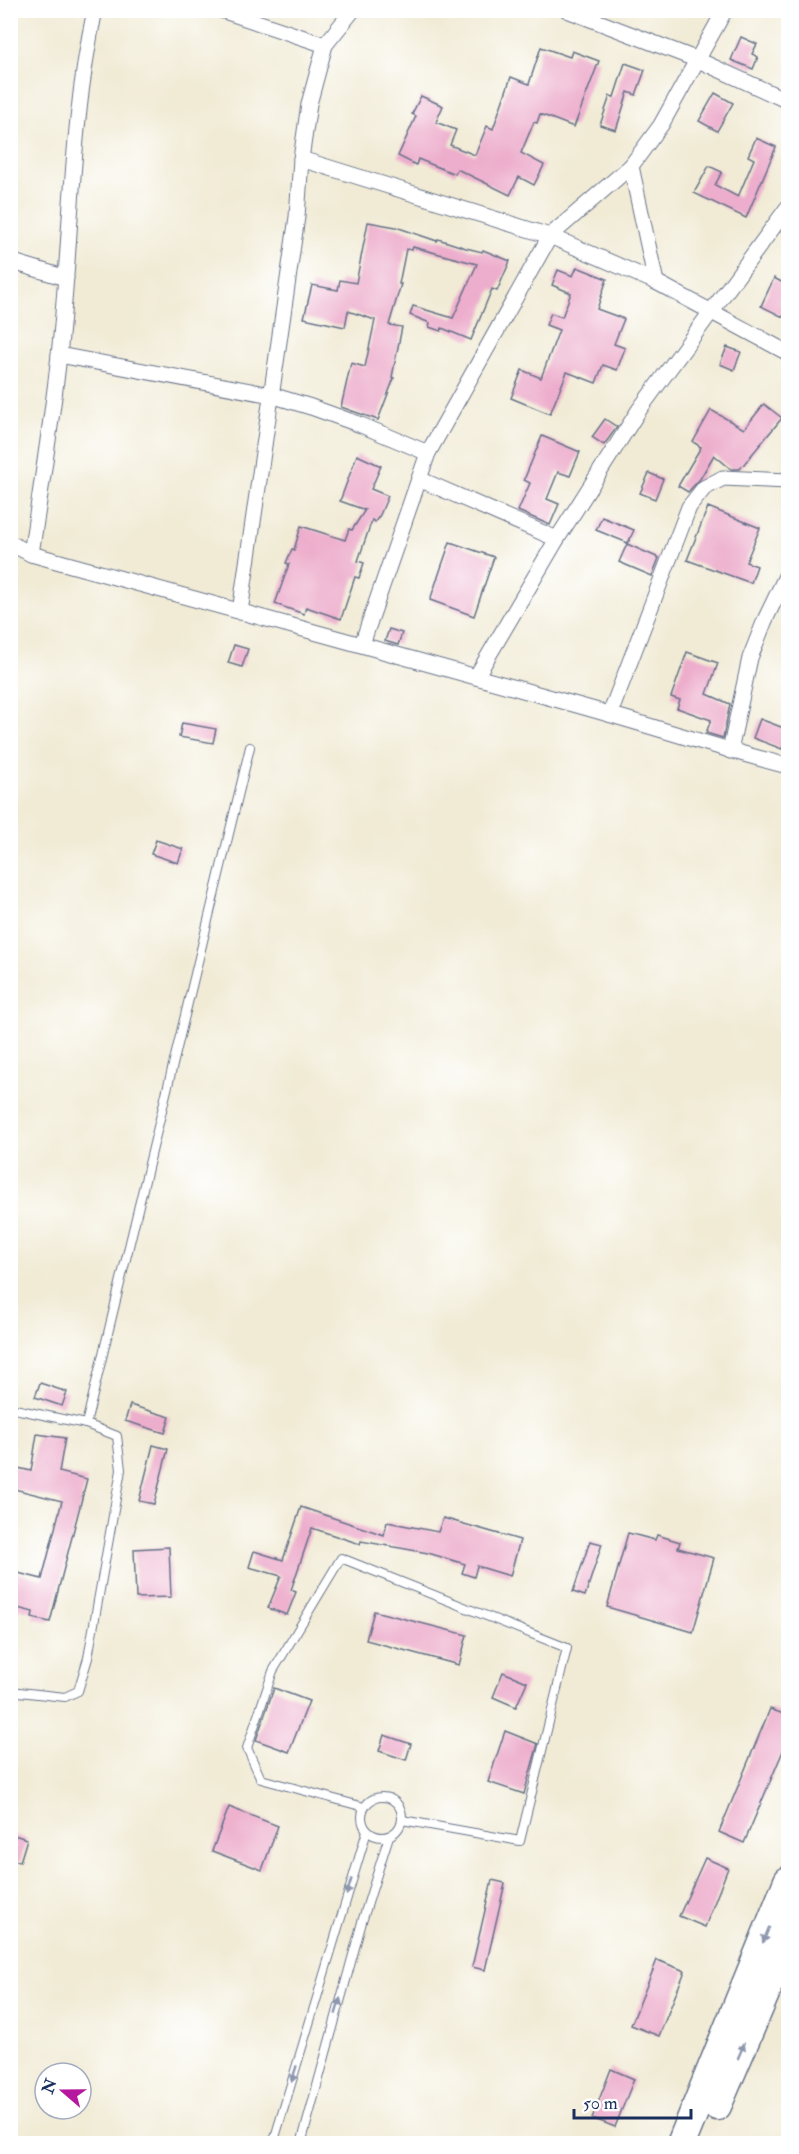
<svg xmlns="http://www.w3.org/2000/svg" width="799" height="2154" viewBox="0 0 799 2154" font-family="'IM FELL Double Pica',serif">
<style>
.building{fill:#edadcc}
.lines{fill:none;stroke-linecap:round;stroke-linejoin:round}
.lane-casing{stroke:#667188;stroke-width:10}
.street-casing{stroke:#667188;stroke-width:17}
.highway-casing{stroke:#667188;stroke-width:31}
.lane{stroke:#fff;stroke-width:8}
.street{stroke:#fff;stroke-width:15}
.highway{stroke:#fff;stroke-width:28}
.oneway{fill:#8d97ae}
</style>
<rect width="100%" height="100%" fill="#fff"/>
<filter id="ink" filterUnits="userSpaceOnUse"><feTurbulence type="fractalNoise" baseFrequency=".0167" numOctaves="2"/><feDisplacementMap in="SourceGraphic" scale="12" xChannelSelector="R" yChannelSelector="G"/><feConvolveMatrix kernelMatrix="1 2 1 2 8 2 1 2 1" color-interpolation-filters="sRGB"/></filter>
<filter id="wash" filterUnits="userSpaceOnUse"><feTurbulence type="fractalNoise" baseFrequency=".008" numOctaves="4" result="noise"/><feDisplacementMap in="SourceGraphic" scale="24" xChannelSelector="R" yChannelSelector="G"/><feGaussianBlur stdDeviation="1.35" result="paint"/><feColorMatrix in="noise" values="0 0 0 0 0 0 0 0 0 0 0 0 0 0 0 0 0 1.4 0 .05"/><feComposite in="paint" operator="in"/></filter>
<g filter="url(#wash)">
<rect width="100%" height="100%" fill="#f1ebd5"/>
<g id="blocks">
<g class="building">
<polygon points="741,37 757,44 752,54 758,57 753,69 731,60"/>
<polygon points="541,47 570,57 572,51 599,61 574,127 540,114 537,123 534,122 521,153 544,165 534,185 519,177 510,195 457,169 455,174 418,159 416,165 398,156 416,116 412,114 421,96 443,106 436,122 456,130 450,145 475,155 487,126 493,129 511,77 529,84"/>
<polygon points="625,63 645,70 636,95 628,92 616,130 600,125 610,96 614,97"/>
<polygon points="715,93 733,103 717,131 699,121"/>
<polygon points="756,138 776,147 746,218 694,193 709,166 722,172 715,185 738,197 754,159 748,156"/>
<polygon points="368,222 396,227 437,241 438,239 466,248 482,252 483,250 510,261 497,291 492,289 471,340 442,328 441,331 429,327 430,323 410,315 413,306 453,318 477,264 413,247 412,250 406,249 399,284 401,284 389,325 402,327 392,377 394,378 378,420 341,407 351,363 365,367 375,320 348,311 345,327 304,318 312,285 338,290 340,280 356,283"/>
<polygon points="577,267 607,279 597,309 624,319 614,344 625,348 617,370 603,365 596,383 567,372 550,414 511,398 522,370 541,378 559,330 546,325 551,313 562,317 571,293 552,285 558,270 573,276"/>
<polygon points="774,278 789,286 789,320 761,306"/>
<polygon points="727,347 741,352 734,370 720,364"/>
<polygon points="764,404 782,418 740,469 731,469 714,455 700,479 688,492 678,486 701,447 693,442 711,410 744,429"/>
<polygon points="605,419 617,427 604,445 592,437"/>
<polygon points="542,436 580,452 570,476 558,472 547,499 559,504 550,525 518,511 530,483 524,480"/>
<polygon points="357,455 381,466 371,489 388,496 380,515 375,522 372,520 358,561 364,563 359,578 355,577 341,619 306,607 304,614 275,604 289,564 286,563 292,549 294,550 301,526 345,540 349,529 352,530 365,510 340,501"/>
<polygon points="649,473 663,479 655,499 640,493"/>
<polygon points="708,507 760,528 746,562 757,566 751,583 687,560"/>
<polygon points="602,517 634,530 628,543 596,530"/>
<polygon points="450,542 494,557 474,616 430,600"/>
<polygon points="627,544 659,558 652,576 619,562"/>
<polygon points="389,629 402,633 398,645 385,641"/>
<polygon points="234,645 248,649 242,667 228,663"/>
<polygon points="687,652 718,663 707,694 730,704 723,738 706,733 711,720 677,708 680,700 671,697"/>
<polygon points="760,719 789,730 782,749 753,738"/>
<polygon points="182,723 216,729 213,743 179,737"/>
<polygon points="156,840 183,849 178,863 151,854"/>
<polygon points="40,1383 67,1392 62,1406 35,1397"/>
<polygon points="130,1405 170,1417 165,1433 125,1421"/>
<polygon points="37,1434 65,1438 59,1472 87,1479 50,1622 32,1618 33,1612 10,1606 10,1571 42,1579 62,1501 10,1488 10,1466 31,1471"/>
<polygon points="153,1445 168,1449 154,1504 139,1501"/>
<polygon points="301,1507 384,1535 387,1522 438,1532 443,1518 520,1540 510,1576 477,1566 474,1577 462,1573 465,1564 428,1553 361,1541 360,1544 312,1528 291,1590 296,1592 287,1615 268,1608 281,1576 249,1567 254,1551 283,1560"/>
<polygon points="628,1533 655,1540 657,1535 680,1542 678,1548 714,1558 693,1632 607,1607"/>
<polygon points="590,1541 602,1544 585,1596 573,1592"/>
<polygon points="169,1547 171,1597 136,1598 134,1549"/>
<polygon points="374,1611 467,1635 459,1665 366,1640"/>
<polygon points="503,1672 527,1682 516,1707 493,1697"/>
<polygon points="274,1688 309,1701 289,1752 256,1740"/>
<polygon points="770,1709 789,1716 789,1746 786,1752 783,1751 744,1843 719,1832"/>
<polygon points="505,1731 538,1744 524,1794 488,1782"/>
<polygon points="384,1735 411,1744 406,1760 379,1751"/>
<polygon points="229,1807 278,1826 262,1870 212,1851"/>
<polygon points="14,1835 27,1839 20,1862 10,1859 10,1845"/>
<polygon points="705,1858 728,1868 705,1927 679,1916"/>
<polygon points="492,1880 505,1883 485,1970 472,1967"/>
<polygon points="657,1960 685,1971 659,2036 631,2025"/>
<polygon points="611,2069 634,2079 615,2127 592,2118"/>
</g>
</g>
</g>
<g filter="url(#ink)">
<use href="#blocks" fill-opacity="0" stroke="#667188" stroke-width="1.5"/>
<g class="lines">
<defs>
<g id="lane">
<polyline points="10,1408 86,1424 117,1436 121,1470 88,1658 78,1691 65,1697 10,1691"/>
<polyline points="86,1424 250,747"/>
<circle cx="382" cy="1817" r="20"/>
<polyline points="364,1807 261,1779 247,1748 273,1671 341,1558 567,1648 520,1841 402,1820"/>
<polyline points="273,2144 367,1831"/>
<polyline points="301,2144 362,1922 389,1836"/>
</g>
<g id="street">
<polyline points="221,10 325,45"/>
<polyline points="567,10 698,60 788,101"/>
<polyline points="301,159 550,236 656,282 788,353"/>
<polyline points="631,166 656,282"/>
<polyline points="10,261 66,278"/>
<polyline points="59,355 271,395 311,407 361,425 428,453"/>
<polyline points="419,479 557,539"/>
<path d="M10,543L31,554C209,603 388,652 566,702C640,722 714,747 788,766"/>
<path d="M31,554C41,487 52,421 59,355C72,240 70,123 95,10"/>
<polyline points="240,612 297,217 301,159 309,104 325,45 353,10"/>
<polyline points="362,644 428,453 550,236 631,166 661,125 725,10"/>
<polyline points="476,677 557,539 639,410 788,207"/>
<polyline points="610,714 689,507 704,488 723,478 788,481"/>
<polyline points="730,751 750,658 765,620 788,572"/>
</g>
<g id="highway">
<polyline points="717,2106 788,1940"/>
<polyline points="681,2144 788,1881"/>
</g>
</defs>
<use href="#lane" class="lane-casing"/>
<use href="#street" class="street-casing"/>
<use href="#highway" class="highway-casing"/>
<use href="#lane" class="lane"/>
<use href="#street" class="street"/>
<use href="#highway" class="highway"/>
</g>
<defs><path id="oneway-solid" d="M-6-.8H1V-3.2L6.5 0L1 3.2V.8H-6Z" transform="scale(1.5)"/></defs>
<g class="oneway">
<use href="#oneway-solid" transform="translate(349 1887) rotate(107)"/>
<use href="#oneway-solid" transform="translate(766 1935) rotate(112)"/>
<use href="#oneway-solid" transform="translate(338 2006) rotate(-74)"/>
<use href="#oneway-solid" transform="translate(741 2051) rotate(-67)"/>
<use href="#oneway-solid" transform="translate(294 2074) rotate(107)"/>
</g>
</g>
<rect width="799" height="2154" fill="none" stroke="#fff" stroke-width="36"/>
<g transform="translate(63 2091) rotate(290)"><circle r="28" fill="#ffffff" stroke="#a4acbf" stroke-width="1.5"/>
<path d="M0-4.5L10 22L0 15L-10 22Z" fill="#b5179e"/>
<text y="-9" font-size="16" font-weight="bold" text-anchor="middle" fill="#1b2f5e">N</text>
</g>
<path d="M574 2109v9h117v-9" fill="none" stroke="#1b2f5e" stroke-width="3"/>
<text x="583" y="2109" font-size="18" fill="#1b2f5e" stroke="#ffffff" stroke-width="4.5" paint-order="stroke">50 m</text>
</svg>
